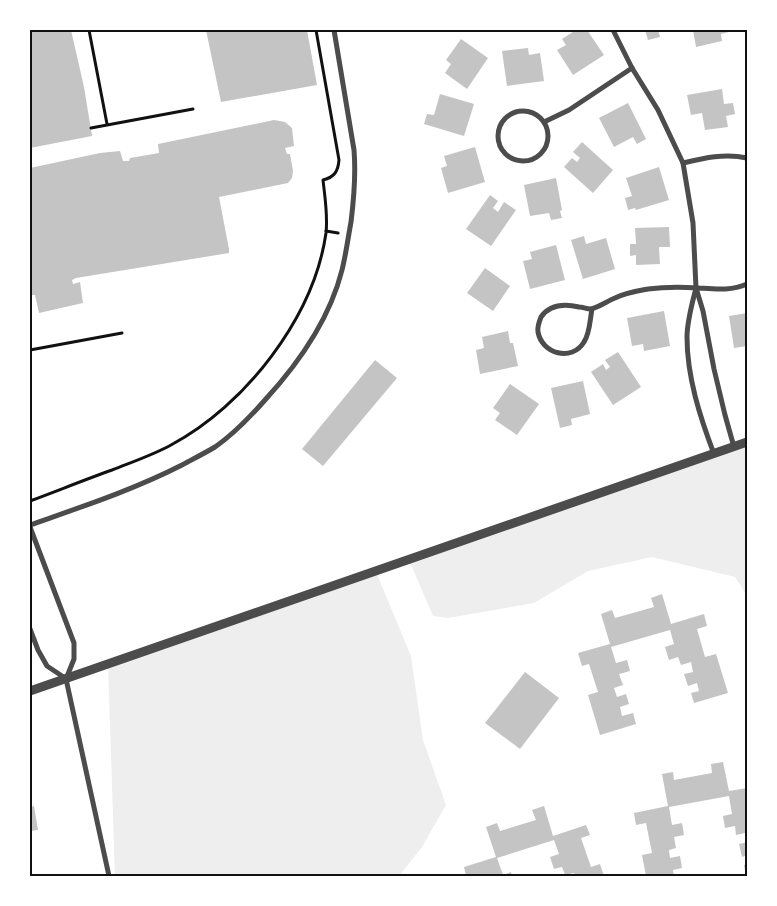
<svg xmlns="http://www.w3.org/2000/svg" width="777" height="906" viewBox="0 0 777 906" font-family="Jost,sans-serif">
<style>
.green{fill:#eee}
.building{fill:#c4c4c4}
.lines{fill:none;stroke-linecap:round;stroke-linejoin:round}
.path{stroke:#111;stroke-width:3}
.minor{stroke:#4c4c4c;stroke-width:5}
.tertiary{stroke:#4c4c4c;stroke-width:9}
.neatline{fill:none;stroke:#111;stroke-width:2}
</style>
<rect width="100%" height="100%" fill="#fff"/>
<g class="green">
<polygon points="747,442 747,596 735,577 652,557 588,571 534,603 448,618 433,616 409,560"/>
<polygon points="376,572 411,656 423,740 446,805 422,847 399,876 115,876 108,665"/>
</g>
<g class="building">
<polygon points="30,30 71,30 84,87 92,136 30,148"/>
<polygon points="206,30 307,30 317,85 221,102"/>
<polygon points="576,30 587,30 604,55 573,75 557,50 566,45 562,39"/>
<polygon points="645,30 658,30 660,37 648,40"/>
<polygon points="693,30 729,30 729,32 721,34 722,41 696,47"/>
<polygon points="461,39 488,58 467,89 445,73 451,64 446,60"/>
<polygon points="528,48 529,55 540,53 544,81 507,86 502,51"/>
<polygon points="722,89 724,104 733,103 735,114 726,116 728,127 705,130 702,113 691,115 687,95"/>
<polygon points="440,94 474,104 464,136 424,124 427,114 434,115"/>
<polygon points="628,103 646,139 637,144 633,137 614,147 599,118"/>
<polygon points="274,120 285,122 292,128 294,146 285,148 287,154 290,154 293,171 292,178 288,183 219,197 229,249 229,253 76,278 72,280 73,284 80,282 83,303 39,313 35,295 30,295 30,168 100,153 120,151 123,161 129,161 130,158 159,153 158,144"/>
<polygon points="582,142 613,170 593,193 564,167 572,158 577,162 580,158 573,152"/>
<polygon points="475,147 485,182 448,193 441,168 447,166 444,156"/>
<polygon points="659,167 669,200 636,210 635,208 628,210 625,198 632,196 626,178"/>
<polygon points="556,178 562,210 560,211 562,218 551,220 549,213 530,216 524,185"/>
<polygon points="490,195 498,201 493,208 498,212 504,202 516,210 491,246 466,229"/>
<polygon points="669,227 670,247 659,247 660,264 636,265 636,255 630,256 630,244 636,244 635,228"/>
<polygon points="584,236 586,244 606,238 615,269 583,279 571,240"/>
<polygon points="556,245 565,280 530,289 523,261 532,259 530,252"/>
<polygon points="485,268 510,286 493,311 467,293"/>
<polygon points="664,311 670,346 644,351 643,344 632,346 627,318"/>
<polygon points="747,313 747,346 734,348 729,316"/>
<polygon points="508,331 510,343 513,343 518,366 480,374 476,350 484,348 482,337"/>
<polygon points="618,352 641,387 613,405 591,372 603,364 606,370 610,367 605,360"/>
<polygon points="375,360 397,378 323,466 302,449"/>
<polygon points="583,381 590,414 571,419 572,425 560,428 551,388"/>
<polygon points="510,384 539,404 517,435 495,420 500,413 493,408"/>
<polygon points="662,594 671,624 704,614 707,626 697,629 705,657 716,654 728,693 694,703 691,693 699,691 697,683 688,686 684,674 693,672 691,662 681,665 678,657 669,660 665,647 674,644 670,630 611,647 616,663 627,660 630,671 619,674 623,685 614,688 617,697 626,694 629,704 620,707 622,716 633,713 636,724 600,735 588,695 598,692 589,664 582,666 578,653 610,644 601,614 612,610 615,618 654,607 651,598"/>
<polygon points="525,672 559,698 520,749 485,723"/>
<polygon points="723,762 729,791 747,788 747,838 745,833 736,835 735,826 725,828 723,816 732,814 729,796 669,807 672,825 682,823 684,835 674,837 676,848 669,850 670,858 680,856 682,868 673,870 674,876 646,876 642,855 652,853 646,823 636,825 634,813 668,806 662,774 673,772 674,780 712,773 711,764"/>
<polygon points="34,806 38,830 30,831 30,807"/>
<polygon points="544,806 553,836 586,825 590,835 581,838 591,867 600,864 604,876 575,876 574,873 565,875 562,867 554,869 550,857 559,854 554,840 497,858 503,875 511,872 512,876 466,876 464,867 496,857 486,827 497,823 500,831 536,820 532,810"/>
<polygon points="747,842 747,855 742,857 739,844"/>
<polygon points="747,864 747,876 746,876 744,865"/>
</g>
<g class="lines">
<g class="path">
<polyline points="89,30 107,124"/>
<polyline points="91,128 193,109"/>
<polyline points="326,231 338,233"/>
<polyline points="30,350 122,333"/>
<path d="M30,501C57,491 84,480 112,470C132,462 153,455 171,445C245,406 314,317 326,233C328,216 325,198 323,180C335,177 338,171 339,160L316,30"/>
</g>
<g class="minor">
<polyline points="613,30 632,68 658,110 683,163 693,223 696,288 703,311 714,369 725,415 734,447"/>
<circle cx="523" cy="136" r="25"/>
<polyline points="544,122 569,110 632,68"/>
<path d="M683,163C704,158 725,153 747,158"/>
<path d="M696,288C692,304 687,321 687,337C687,377 700,417 714,454"/>
<path d="M592,309C590,319 590,333 584,342C572,362 542,354 538,332C537,327 539,322 541,317C550,304 566,304 579,307C583,307 587,309 590,309C598,308 607,301 615,298C625,293 637,291 648,289C664,287 682,287 698,288C715,289 731,291 747,284"/>
<path d="M30,525C81,507 133,490 182,465C193,459 205,453 215,447C234,434 250,417 265,400C298,364 330,318 342,270C346,254 348,238 351,222C354,198 356,174 354,150L334,30"/>
<polyline points="30,527 74,643 74,659 66,679 109,876"/>
<polyline points="30,629 38,650 47,666 65,678"/>
</g>
<polyline class="tertiary" points="30,691 747,442"/>
</g>
<rect width="777" height="906" fill="none" stroke="#ffffff" stroke-width="62"/>
<rect x="31" y="31" width="715" height="844" class="neatline"/>
</svg>
